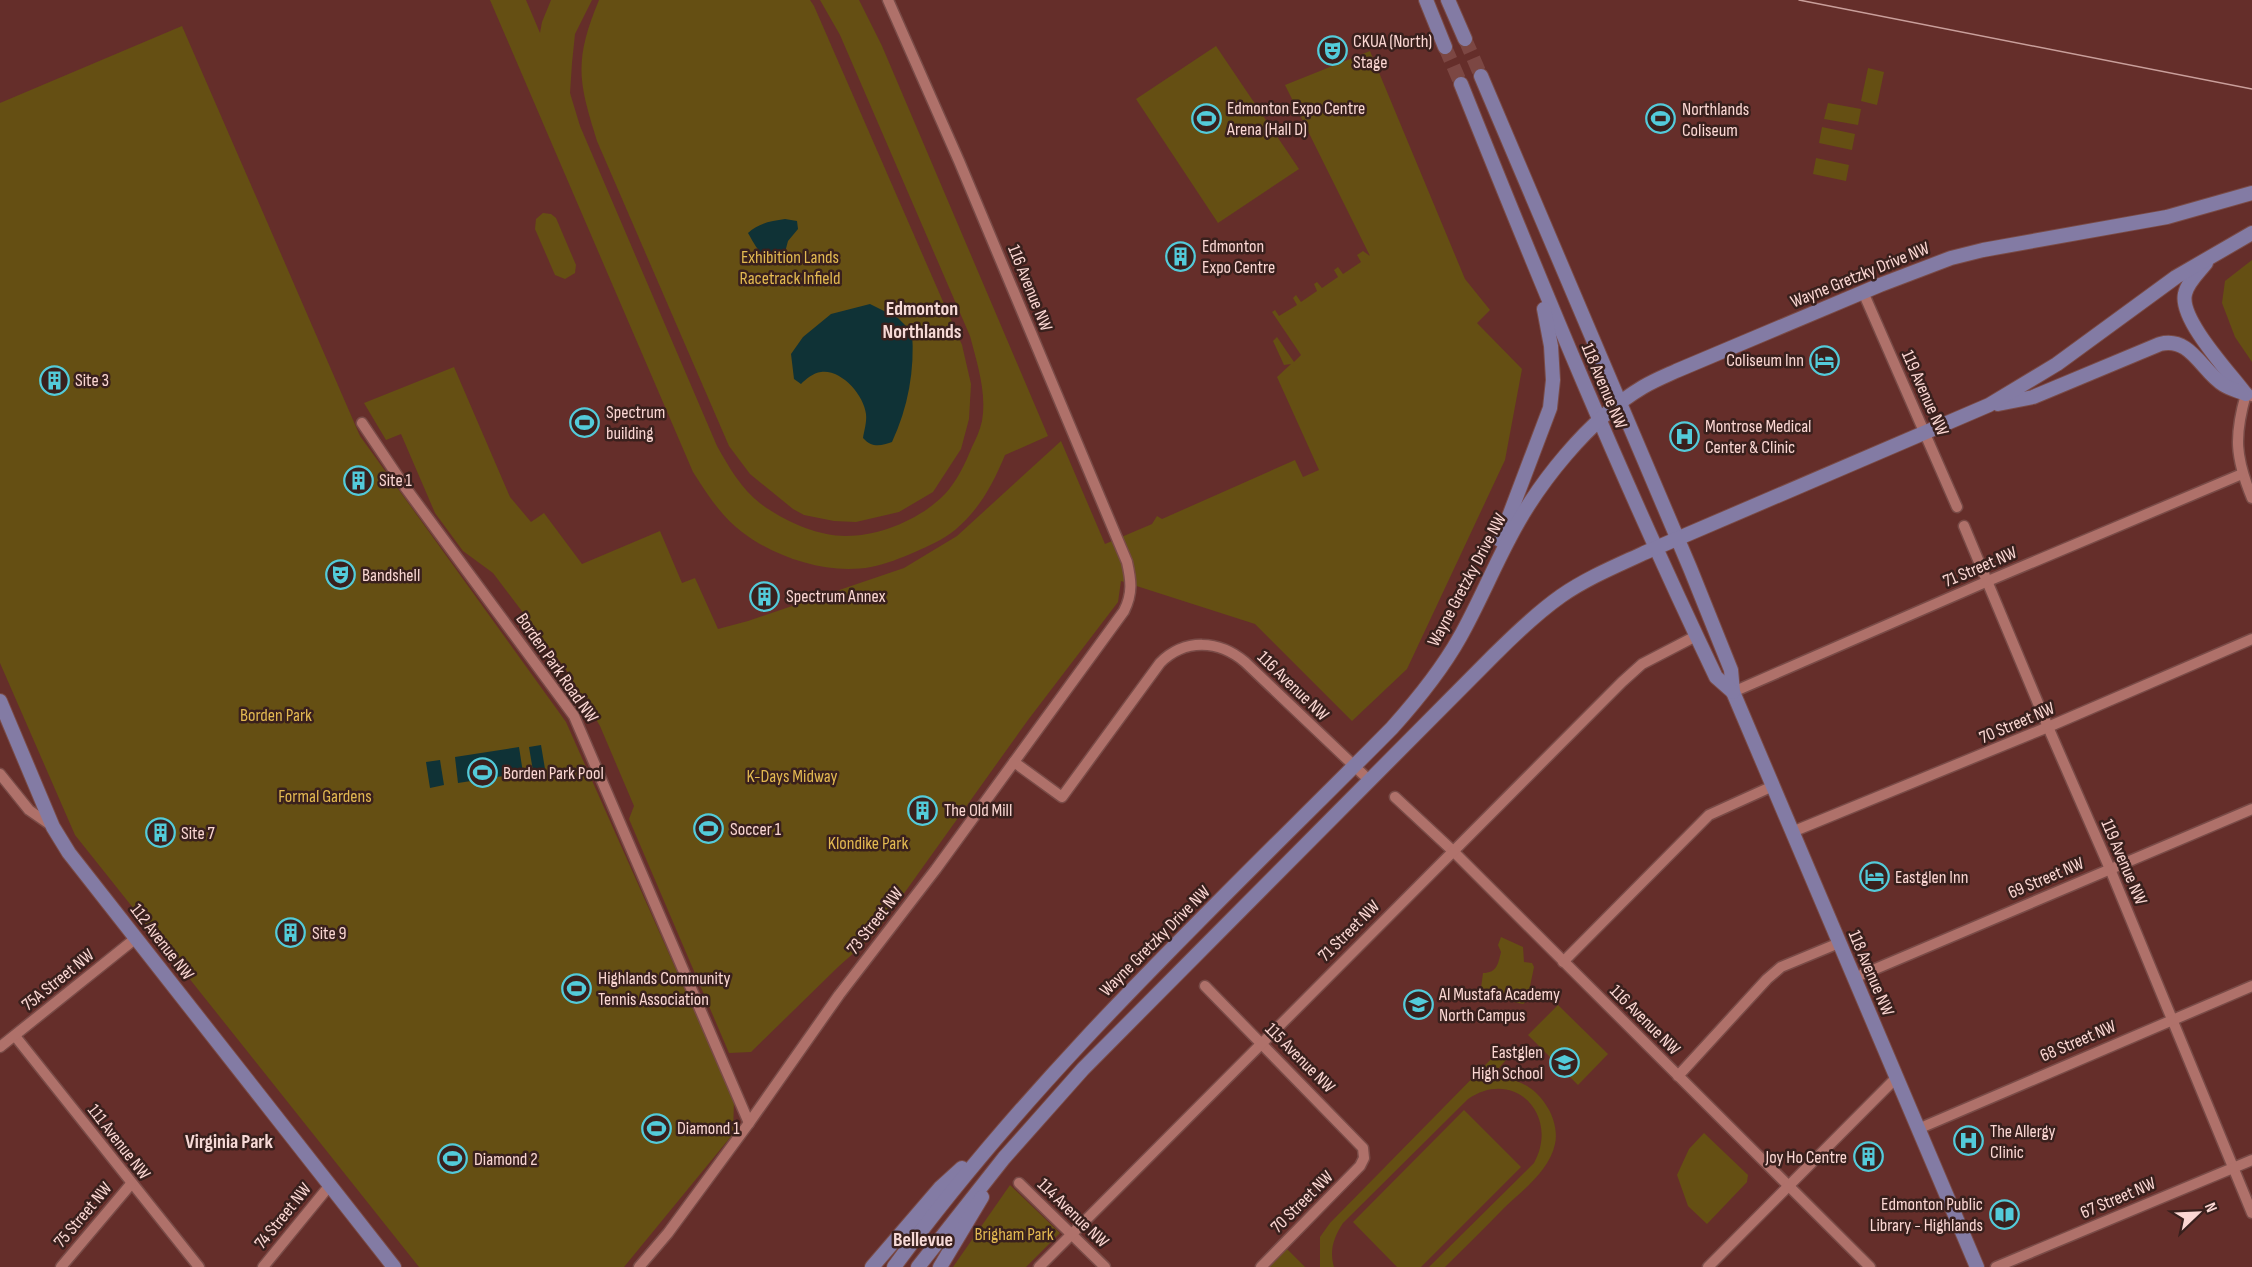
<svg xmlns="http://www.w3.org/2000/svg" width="2252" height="1267" viewBox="0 0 2252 1267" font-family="'Sofia Sans Condensed',sans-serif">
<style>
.green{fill:#654f13}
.water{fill:#0f3236}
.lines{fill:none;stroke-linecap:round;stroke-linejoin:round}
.major-tunnel{stroke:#7c4743;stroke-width:14;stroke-dasharray:14 7;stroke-linecap:butt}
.minor-casing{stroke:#794b47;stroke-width:13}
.major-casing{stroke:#794b47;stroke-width:16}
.minor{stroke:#af716a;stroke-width:10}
.major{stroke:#837ba4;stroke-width:14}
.tram{stroke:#c99f9b;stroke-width:1.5}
.labels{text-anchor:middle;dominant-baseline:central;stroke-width:5;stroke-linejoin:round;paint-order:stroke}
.poi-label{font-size:18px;fill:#fbd7d3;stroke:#39201d;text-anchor:start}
.park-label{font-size:18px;fill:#e3b951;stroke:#39201d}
.street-label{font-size:18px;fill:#fbd7d3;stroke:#39201d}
.neighbourhood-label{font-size:20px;font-weight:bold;fill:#f6d9d6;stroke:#39201d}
</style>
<rect width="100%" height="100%" fill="#652e2a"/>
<g class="green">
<path d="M490,0H526L540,33L542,22L551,0H592L575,34L572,63L570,93L580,126L717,446C729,467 741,489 761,504C784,521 817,536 846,536C880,536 921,519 945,494C957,481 965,464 972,447C976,439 980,430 982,421C987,393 977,363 970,336L840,35L820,0H859L882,46L1048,436L1005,455C993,484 979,510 955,530C943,540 928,546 915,552C901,558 886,564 871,567C828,575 776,558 742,532C721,516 707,494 693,472Z"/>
<path d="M599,0H810L814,6L962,345L971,384L969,419L961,449L933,492L899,512L856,522L834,521L804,515L793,509L750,474L729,446L597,141C578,81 574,60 599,0Z"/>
<polygon points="182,26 360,436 566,722 734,1100 733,1134 624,1267 419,1267 75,835 0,663 0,103"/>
<polygon points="1216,46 1299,169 1218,223 1136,99"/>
<polygon points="1370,51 1465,279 1490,310 1477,323 1522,369 1505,460 1407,669 1352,721 1255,624 1121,581 1118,602 1028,720 875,934 838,967 751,1052 729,1053 629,819 634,806 600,726 567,671 493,573 463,551 435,513 401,434 386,440 364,403 454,367 510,497 531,522 544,513 582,564 660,531 682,583 695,578 718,629 748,621 904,568 957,536 1061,441 1105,544 1152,524 1157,516 1162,519 1295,460 1303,477 1319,470 1277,377 1291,364 1284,365 1273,341 1277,337 1294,362 1301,355 1272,312 1275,310 1279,316 1297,305 1293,298 1296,295 1301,302 1317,291 1314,284 1317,282 1322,288 1338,277 1334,270 1338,267 1343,274 1361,262 1357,255 1363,251 1370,256 1285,85"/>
<polygon points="1868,68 1884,72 1877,105 1861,101"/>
<polygon points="1828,103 1861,109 1858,125 1824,119"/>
<polygon points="1822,127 1855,134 1852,150 1819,143"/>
<polygon points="1816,158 1849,165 1846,181 1813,174"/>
<polygon points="543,213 551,214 556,218 576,265 575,273 565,279 555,275 535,229 536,219"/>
<polygon points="2252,260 2252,362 2235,337 2222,303 2225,281"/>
<path d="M1501,937L1523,947L1524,962L1532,963L1534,967L1527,1001L1523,1004L1509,1001L1508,994L1481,988L1483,973C1497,973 1498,964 1501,952L1498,945Z"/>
<polygon points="1558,1005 1608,1054 1578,1085 1528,1035"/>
<path d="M1498,1052L1506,1060L1491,1077C1515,1078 1532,1084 1546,1105C1553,1115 1558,1131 1555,1144C1549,1171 1523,1190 1504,1208C1485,1228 1465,1247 1445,1267H1429L1534,1163C1560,1116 1515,1067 1468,1099L1343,1223C1334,1237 1329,1250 1334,1267H1320V1237L1330,1223Z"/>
<polygon points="1464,1110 1521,1167 1421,1267 1397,1267 1353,1222"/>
<polygon points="1704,1133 1748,1175 1747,1182 1707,1224 1688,1206 1677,1175 1689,1149"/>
<polygon points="1010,1185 1060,1233 1026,1267 953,1267"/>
<polygon points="1287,1249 1305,1267 1269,1267"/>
</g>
<g class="water">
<path d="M785,219L797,221L798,229L788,241L784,256C760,258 759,252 748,233C759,223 771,221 785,219Z"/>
<path d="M870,304L898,318L912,332C915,370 908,408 892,442C881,446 872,448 863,438C864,431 867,422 866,414C864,395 841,369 821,372C813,373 806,379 801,384L794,379L791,354L803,337L831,314Z"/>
<polygon points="541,745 545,769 533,771 529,747"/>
<polygon points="519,747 523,773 458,783 455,757"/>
<polygon points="440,760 444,785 430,788 426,762"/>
</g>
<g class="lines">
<g class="major-tunnel">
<polyline points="1465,39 1481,76"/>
<polyline points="1445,47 1461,84"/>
</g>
<defs>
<g id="minor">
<polyline points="1863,292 1957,507"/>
<path d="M2252,396L2246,394C2234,436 2235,457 2252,498"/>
<polyline points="362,423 405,487 574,716 749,1123"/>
<polyline points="1964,526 2048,727 2110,869 2252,1213"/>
<polyline points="1733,692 1988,581 2242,474"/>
<path d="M1014,762L1062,797L1160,663C1185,638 1219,640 1245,662L1369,780"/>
<polyline points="0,774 29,810 52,826"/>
<polyline points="1395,797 1453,851 1870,1267"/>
<polyline points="1792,832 2048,727 2252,639"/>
<polyline points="1563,962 1709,815 1773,786"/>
<polyline points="1854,978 2252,809"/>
<polyline points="1205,986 1363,1148 1364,1158 1360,1166 1261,1267"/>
<polyline points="15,1036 199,1267"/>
<polyline points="0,1047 136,938"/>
<polyline points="1678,1076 1767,979 1781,967 1839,943"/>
<polyline points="1918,1129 2252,986"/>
<polyline points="1019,1183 1105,1267"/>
<polyline points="61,1267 131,1184"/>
<polyline points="263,1267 330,1185"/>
<path d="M639,1267L668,1233L749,1123L839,995L936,869L1124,611C1133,593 1131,580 1127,562L959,161L888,0"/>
<polyline points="1039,1267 1622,682 1642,664 1696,636"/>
<polyline points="1708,1267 1896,1078"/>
<polyline points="1996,1267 2252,1160"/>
</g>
<g id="major">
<polyline points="1426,0 1445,47"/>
<polyline points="1448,0 1465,39"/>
<polyline points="1481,76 1690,568 1731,670 1733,692 1977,1267"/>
<path d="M1461,84C1541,284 1623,483 1716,677L1733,692"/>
<path d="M2206,263C2199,272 2187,283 2185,294C2179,319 2229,372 2244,392"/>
<path d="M1998,404L2033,397L2160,344C2191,336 2202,372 2224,385C2230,389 2239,391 2246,394"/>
<polyline points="1500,540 1550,408 1553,380 1551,346 1544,309"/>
<polyline points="0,701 53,827 69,853 394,1267"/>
<polyline points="872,1267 940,1188 962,1168"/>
<path d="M894,1267C1039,1069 1220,902 1392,728C1418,699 1441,671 1460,637C1478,605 1492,571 1509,539C1537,484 1589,419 1643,387C1653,381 1665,376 1676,371L1880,285L1951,258L1983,250L2167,217L2252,193"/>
<path d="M918,1267L1004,1158L1083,1069L1494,655C1515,634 1537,613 1561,596C1587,578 1616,566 1644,553L1989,405L2057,364L2176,277L2252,233"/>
<polyline points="940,1267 982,1197"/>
</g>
</defs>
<use href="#minor" class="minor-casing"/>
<use href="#major" class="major-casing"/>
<use href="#minor" class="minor"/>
<use href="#major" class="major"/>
<polyline class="tram" points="1799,0 2252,89"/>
</g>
<defs>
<symbol id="theatre-ring" viewBox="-11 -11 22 22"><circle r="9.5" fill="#39201d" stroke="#53cbda" stroke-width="1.5"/><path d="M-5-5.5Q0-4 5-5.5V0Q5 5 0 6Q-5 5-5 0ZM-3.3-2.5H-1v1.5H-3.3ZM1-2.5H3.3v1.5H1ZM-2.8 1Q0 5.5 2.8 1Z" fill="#53cbda"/></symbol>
<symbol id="stadium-ring" viewBox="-11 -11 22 22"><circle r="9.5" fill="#39201d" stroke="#53cbda" stroke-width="1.5"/><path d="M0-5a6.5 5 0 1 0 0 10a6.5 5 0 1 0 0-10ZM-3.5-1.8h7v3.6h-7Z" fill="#53cbda"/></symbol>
<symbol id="building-ring" viewBox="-11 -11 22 22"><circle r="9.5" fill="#39201d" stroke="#53cbda" stroke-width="1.5"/><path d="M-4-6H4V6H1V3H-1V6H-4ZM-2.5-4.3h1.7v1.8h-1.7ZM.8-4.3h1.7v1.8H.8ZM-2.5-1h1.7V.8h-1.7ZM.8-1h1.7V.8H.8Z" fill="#53cbda"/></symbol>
<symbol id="hotel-ring" viewBox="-11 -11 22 22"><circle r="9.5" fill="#39201d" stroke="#53cbda" stroke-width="1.5"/><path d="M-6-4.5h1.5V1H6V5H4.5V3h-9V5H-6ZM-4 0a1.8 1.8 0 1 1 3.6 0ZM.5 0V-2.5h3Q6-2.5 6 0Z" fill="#53cbda"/></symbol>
<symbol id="hospital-ring" viewBox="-11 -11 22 22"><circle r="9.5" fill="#39201d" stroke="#53cbda" stroke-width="1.5"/><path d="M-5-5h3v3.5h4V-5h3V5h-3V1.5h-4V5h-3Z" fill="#53cbda"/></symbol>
<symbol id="school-ring" viewBox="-11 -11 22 22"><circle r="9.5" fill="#39201d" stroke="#53cbda" stroke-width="1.5"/><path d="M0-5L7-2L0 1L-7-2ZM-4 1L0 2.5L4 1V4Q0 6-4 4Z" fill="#53cbda"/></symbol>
<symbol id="library-ring" viewBox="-11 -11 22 22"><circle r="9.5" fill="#39201d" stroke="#53cbda" stroke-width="1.5"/><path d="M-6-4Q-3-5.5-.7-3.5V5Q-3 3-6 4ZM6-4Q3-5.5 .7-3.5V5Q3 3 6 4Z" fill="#53cbda"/></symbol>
</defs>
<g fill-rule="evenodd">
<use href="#theatre-ring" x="1316" y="34" width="33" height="33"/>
<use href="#stadium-ring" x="1190" y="102" width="33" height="33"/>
<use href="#stadium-ring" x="1644" y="102" width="33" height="33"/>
<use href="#building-ring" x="1164" y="240" width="33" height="33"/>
<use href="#hotel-ring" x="1808" y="344" width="33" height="33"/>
<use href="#building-ring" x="38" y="364" width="33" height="33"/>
<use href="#stadium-ring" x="568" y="406" width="33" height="33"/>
<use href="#hospital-ring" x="1668" y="420" width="33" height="33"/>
<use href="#building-ring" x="342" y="464" width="33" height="33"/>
<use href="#theatre-ring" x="324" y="558" width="33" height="33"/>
<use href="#building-ring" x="748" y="580" width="33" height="33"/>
<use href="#stadium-ring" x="466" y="756" width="33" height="33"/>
<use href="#building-ring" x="906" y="794" width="33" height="33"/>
<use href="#stadium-ring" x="692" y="812" width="33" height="33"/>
<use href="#building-ring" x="144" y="816" width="33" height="33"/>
<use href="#hotel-ring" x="1858" y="860" width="33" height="33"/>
<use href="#building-ring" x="274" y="916" width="33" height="33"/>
<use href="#stadium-ring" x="560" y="972" width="33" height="33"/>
<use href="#school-ring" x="1402" y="988" width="33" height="33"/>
<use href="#school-ring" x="1548" y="1046" width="33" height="33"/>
<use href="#stadium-ring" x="640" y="1112" width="33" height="33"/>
<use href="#hospital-ring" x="1952" y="1124" width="33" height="33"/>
<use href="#building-ring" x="1852" y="1140" width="33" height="33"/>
<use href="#stadium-ring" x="436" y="1142" width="33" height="33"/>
<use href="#library-ring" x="1988" y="1198" width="33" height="33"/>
</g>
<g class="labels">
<g class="poi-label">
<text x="1353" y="41">CKUA (North)<tspan x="1353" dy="21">Stage</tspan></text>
<text x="1227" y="108">Edmonton Expo Centre<tspan x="1227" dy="21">Arena (Hall D)</tspan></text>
<text x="1682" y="109">Northlands<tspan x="1682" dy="21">Coliseum</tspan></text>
<text x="1202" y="246">Edmonton<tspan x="1202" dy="21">Expo Centre</tspan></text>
<text x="1804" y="360" text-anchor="end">Coliseum Inn</text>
<text x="75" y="380">Site 3</text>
<text x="606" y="412">Spectrum<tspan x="606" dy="21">building</tspan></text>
<text x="1705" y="426">Montrose Medical<tspan x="1705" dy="21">Center &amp; Clinic</tspan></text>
<text x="379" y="480">Site 1</text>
<text x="362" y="575">Bandshell</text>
<text x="786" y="596">Spectrum Annex</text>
<text x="503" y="773">Borden Park Pool</text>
<text x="944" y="810">The Old Mill</text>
<text x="730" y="829">Soccer 1</text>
<text x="181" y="833">Site 7</text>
<text x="1895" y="877">Eastglen Inn</text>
<text x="312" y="933">Site 9</text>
<text x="598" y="978">Highlands Community<tspan x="598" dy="21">Tennis Association</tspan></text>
<text x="1439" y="994">Al Mustafa Academy<tspan x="1439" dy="21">North Campus</tspan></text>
<text x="1543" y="1052" text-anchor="end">Eastglen<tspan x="1543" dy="21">High School</tspan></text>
<text x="677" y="1128">Diamond 1</text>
<text x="1990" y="1131">The Allergy<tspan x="1990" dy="21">Clinic</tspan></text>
<text x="1847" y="1157" text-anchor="end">Joy Ho Centre</text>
<text x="474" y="1159">Diamond 2</text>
<text x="1983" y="1204" text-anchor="end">Edmonton Public<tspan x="1983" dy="21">Library - Highlands</tspan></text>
</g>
<g class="park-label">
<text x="790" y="257">Exhibition Lands<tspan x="790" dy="21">Racetrack Infield</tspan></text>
<text x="276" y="715">Borden Park</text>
<text x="792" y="776">K-Days Midway</text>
<text x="325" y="796">Formal Gardens</text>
<text x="868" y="843">Klondike Park</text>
<text x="1014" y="1234">Brigham Park</text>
</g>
<g class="street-label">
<text transform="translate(1860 275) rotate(-22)">Wayne Gretzky Drive NW</text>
<text transform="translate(1030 288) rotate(68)">116 Avenue NW</text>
<text transform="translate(1604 386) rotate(67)">118 Avenue NW</text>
<text transform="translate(1925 393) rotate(66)">119 Avenue NW</text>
<text transform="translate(1980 567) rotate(-23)">71 Street NW</text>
<text transform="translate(1467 580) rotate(-62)">Wayne Gretzky Drive NW</text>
<text transform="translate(557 668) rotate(55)">Borden Park Road NW</text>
<text transform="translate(1293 686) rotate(44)">116 Avenue NW</text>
<text transform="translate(2017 723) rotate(-23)">70 Street NW</text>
<text transform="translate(2124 862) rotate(67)">119 Avenue NW</text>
<text transform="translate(2046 878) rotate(-23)">69 Street NW</text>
<text transform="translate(875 921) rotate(-52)">73 Street NW</text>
<text transform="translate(1349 931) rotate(-45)">71 Street NW</text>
<text transform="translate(1155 941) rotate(-45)">Wayne Gretzky Drive NW</text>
<text transform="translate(162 942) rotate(52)">112 Avenue NW</text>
<text transform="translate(1871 973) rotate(67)">118 Avenue NW</text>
<text transform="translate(58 980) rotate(-39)">75A Street NW</text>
<text transform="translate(1645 1020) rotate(45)">116 Avenue NW</text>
<text transform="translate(2078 1041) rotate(-23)">68 Street NW</text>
<text transform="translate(1300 1058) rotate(45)">115 Avenue NW</text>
<text transform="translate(119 1142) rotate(52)">111 Avenue NW</text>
<text transform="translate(2118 1198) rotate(-23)">67 Street NW</text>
<text transform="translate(1302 1202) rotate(-45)">70 Street NW</text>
<text transform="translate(1073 1213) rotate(44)">114 Avenue NW</text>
<text transform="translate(83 1215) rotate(-50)">75 Street NW</text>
<text transform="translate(283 1216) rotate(-51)">74 Street NW</text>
</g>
<g class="neighbourhood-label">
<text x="922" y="309">Edmonton<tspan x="922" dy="23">Northlands</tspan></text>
<text x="229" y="1142">Virginia Park</text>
<text x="923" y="1240">Bellevue</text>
</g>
</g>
<g transform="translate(2198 1213) rotate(67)" stroke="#39201d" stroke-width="4.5" paint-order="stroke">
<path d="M0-4.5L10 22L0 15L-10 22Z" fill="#fbd7d3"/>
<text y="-9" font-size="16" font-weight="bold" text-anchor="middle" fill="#fbd7d3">N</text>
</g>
</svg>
